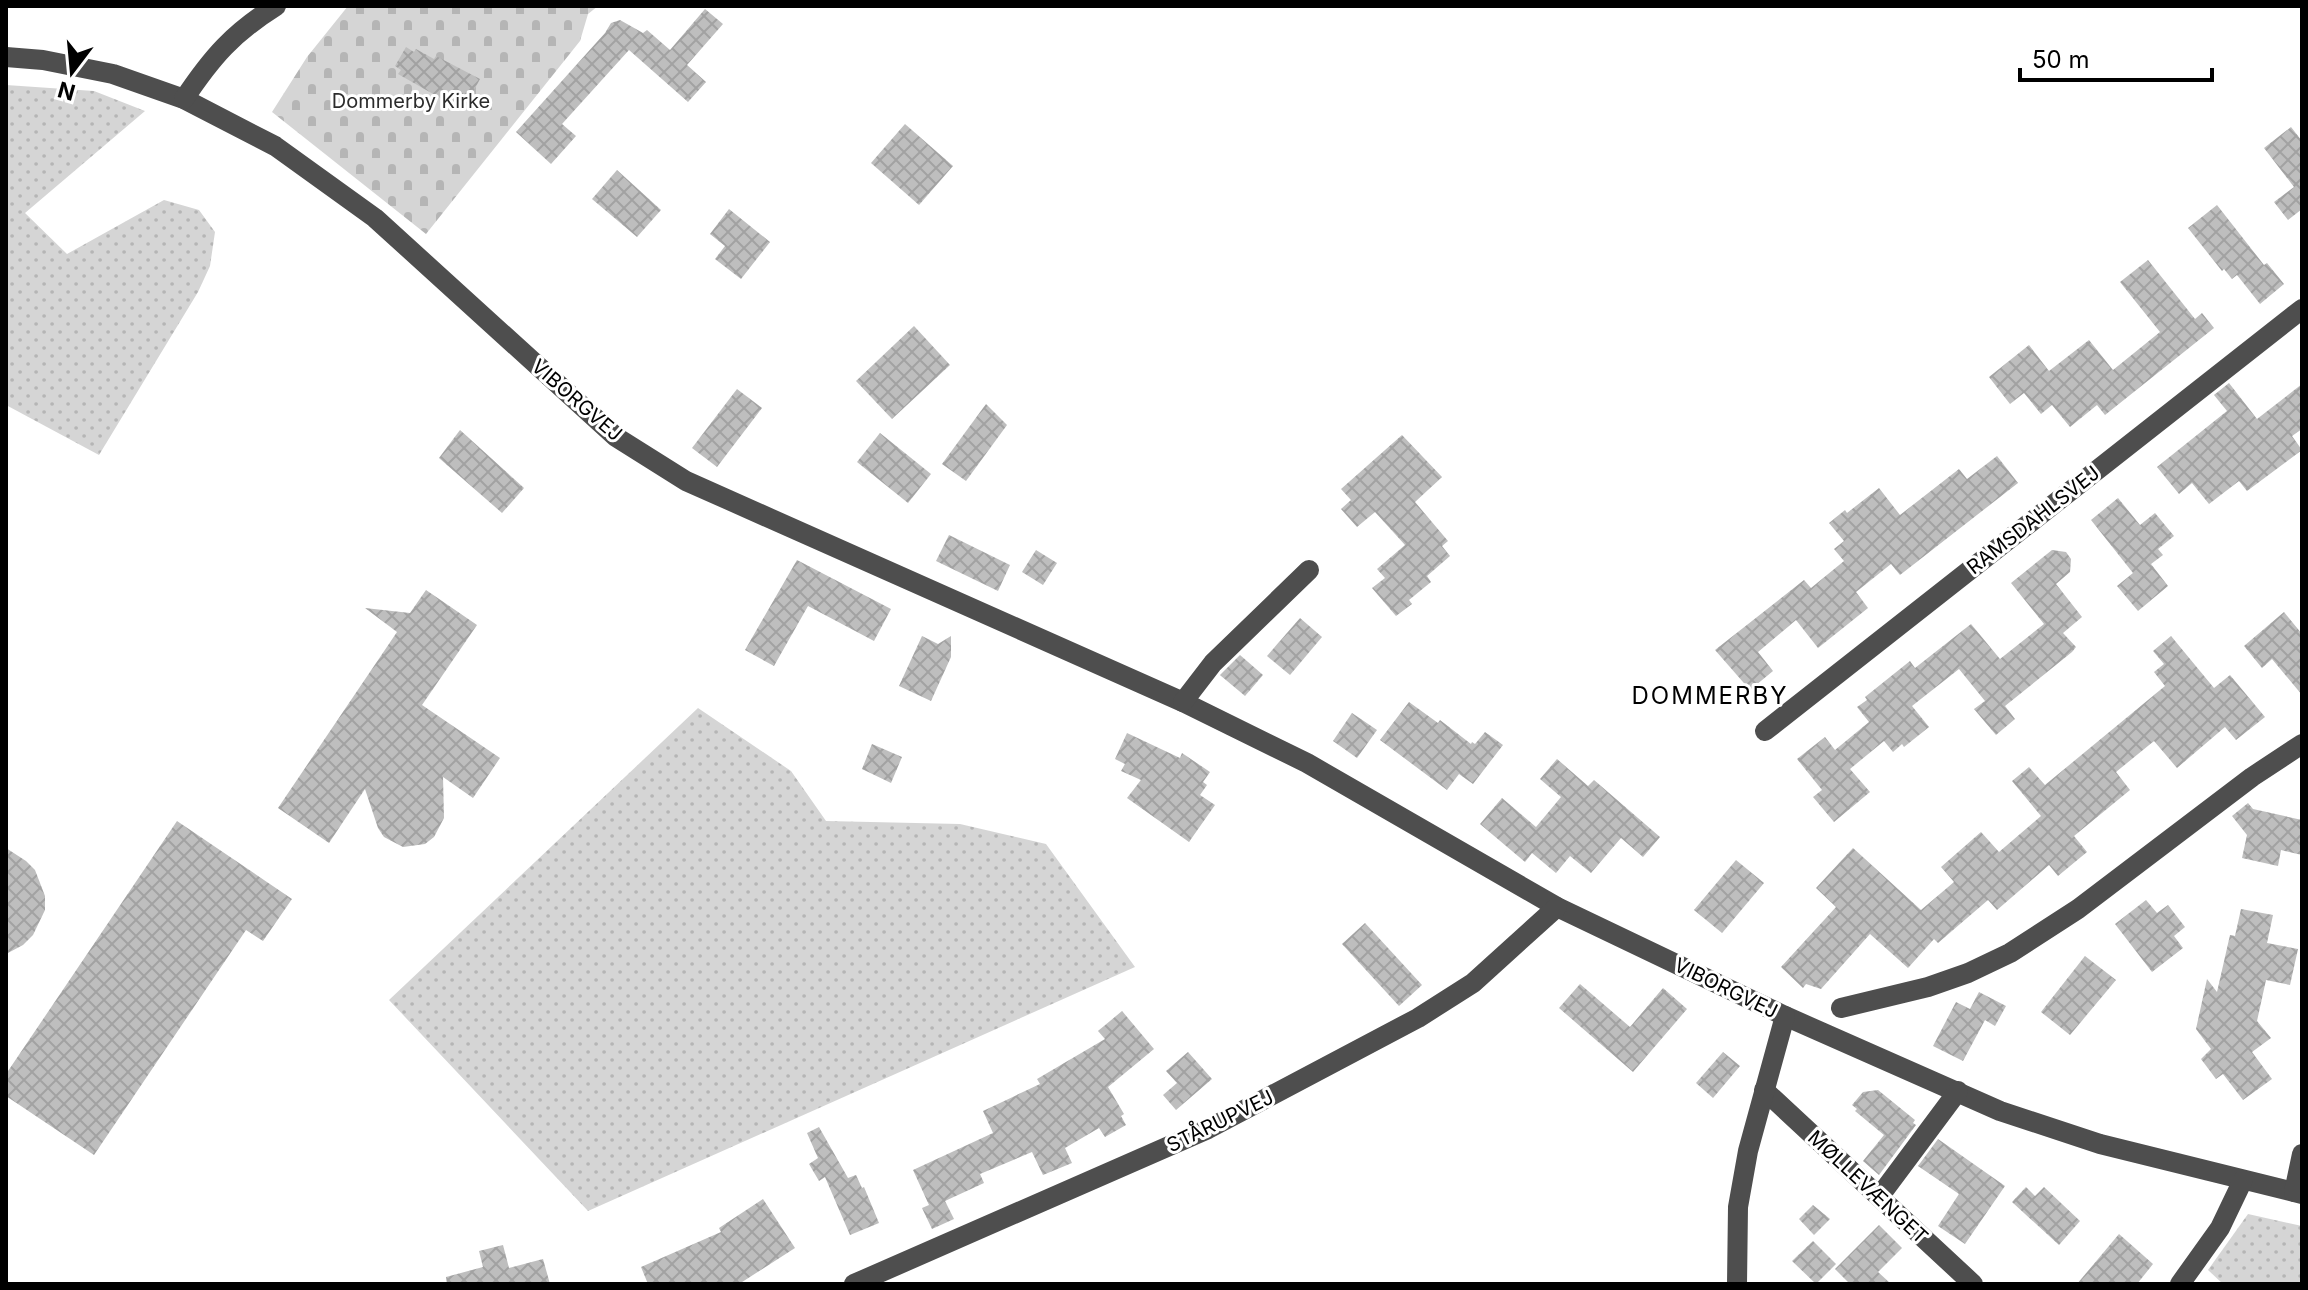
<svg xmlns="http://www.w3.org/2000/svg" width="2308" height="1290" viewBox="0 0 2308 1290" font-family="Inter,sans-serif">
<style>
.grass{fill:url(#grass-dots)}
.cemetery{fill:url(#cemetery-stones)}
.building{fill:url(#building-cross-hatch)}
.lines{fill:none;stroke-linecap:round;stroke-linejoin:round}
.minor{stroke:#4e4e4e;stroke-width:20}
.labels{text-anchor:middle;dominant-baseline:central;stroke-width:6;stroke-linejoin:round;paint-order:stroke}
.park-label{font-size:20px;fill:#2c2c2c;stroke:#fff}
.street-label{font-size:20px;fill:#000;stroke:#fff}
.quarter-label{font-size:24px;letter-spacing:2px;fill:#000;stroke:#fff}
</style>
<defs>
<pattern id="grass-dots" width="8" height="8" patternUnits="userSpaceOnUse" patternTransform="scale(2)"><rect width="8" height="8" fill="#d5d5d5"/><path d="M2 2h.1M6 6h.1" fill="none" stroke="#b5b5b5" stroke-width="1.8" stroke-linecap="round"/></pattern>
<pattern id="cemetery-stones" width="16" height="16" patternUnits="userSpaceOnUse" patternTransform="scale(2)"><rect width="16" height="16" fill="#d5d5d5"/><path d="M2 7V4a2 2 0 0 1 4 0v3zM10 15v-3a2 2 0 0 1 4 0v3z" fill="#b5b5b5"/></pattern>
<pattern id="building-cross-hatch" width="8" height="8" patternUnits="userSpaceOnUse" patternTransform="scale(2)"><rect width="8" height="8" fill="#bebebe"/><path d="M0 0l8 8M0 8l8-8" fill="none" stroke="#a2a2a2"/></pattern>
</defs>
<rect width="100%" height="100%" fill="#fff"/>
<g class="grass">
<polygon points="6,85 94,91 145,111 25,213 67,254 164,200 199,210 215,232 210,266 198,292 99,455 6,405"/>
<polygon points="698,708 791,771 826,821 960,824 1046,844 1135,967 588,1211 389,1000"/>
<polygon points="2248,1214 2302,1226 2302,1284 2223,1284 2208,1270"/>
</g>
<polygon class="cemetery" points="348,6 598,6 588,14 580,41 426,234 272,112 307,57"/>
<g class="building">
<polygon points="705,9 723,24 687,65 706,82 688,102 629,50 562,124 576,136 551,164 516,132 605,33 611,23 620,20 643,33 647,30 670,50"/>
<polygon points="406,47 414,52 416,49 434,59 436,56 480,79 463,111 398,74 401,70 395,66"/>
<polygon points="905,124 953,166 919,205 871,163"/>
<polygon points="2291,127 2302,141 2302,209 2288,220 2274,202 2294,187 2264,148"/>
<polygon points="617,170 661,210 637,237 592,199"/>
<polygon points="2217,205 2264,265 2267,263 2284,284 2260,304 2237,275 2232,279 2224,269 2222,271 2188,228"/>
<polygon points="729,209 770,242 741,279 715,259 725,246 710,234"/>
<polygon points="2148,260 2195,319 2202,313 2214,328 2105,415 2097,405 2070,427 2052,405 2041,414 2024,393 2010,404 1989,377 2029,345 2049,371 2089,340 2113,370 2160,332 2120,282"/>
<polygon points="914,326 950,365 892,419 856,381"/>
<polygon points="2229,383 2257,419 2302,384 2302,429 2292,436 2302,450 2247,491 2239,481 2209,504 2192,483 2179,494 2157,467 2227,411 2214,395"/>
<polygon points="737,389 762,408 717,467 692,448"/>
<polygon points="986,404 1007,425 966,481 942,464"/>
<polygon points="460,430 524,488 502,513 439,458"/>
<polygon points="880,433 931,474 908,503 857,462"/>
<polygon points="1402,435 1442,477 1415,502 1448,541 1442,546 1450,556 1427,576 1431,582 1409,600 1412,604 1396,616 1372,588 1385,578 1377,569 1405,545 1375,512 1357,527 1341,509 1351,500 1341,489"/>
<polygon points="1997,456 2018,483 1900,575 1891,564 1856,592 1868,608 1818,648 1796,620 1758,652 1773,671 1750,690 1715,650 1804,580 1811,588 1844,561 1834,549 1844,541 1829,523 1845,510 1847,513 1879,488 1900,515 1959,469 1967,479"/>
<polygon points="2118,498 2140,525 2155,513 2174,536 2158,549 2163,555 2151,564 2168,586 2138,611 2117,586 2133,573 2091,520"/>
<polygon points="949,535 1010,565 998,591 936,561"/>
<polygon points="1036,550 1057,563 1043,585 1022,572"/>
<polygon points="2052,550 2066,552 2071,559 2070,572 2056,584 2082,617 2063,633 2076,647 2072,652 2005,706 2015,719 1996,735 1974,709 1985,701 1959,669 1912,706 1929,727 1904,747 1902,744 1893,752 1884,741 1850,769 1870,792 1834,822 1813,797 1822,790 1797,759 1825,737 1835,750 1869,722 1857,707 1867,700 1865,697 1910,661 1915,668 1971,624 2000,659 2044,624 2011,583"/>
<polygon points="797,560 891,609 874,641 808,606 774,666 745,650"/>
<polygon points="426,590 477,625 422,705 500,758 473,798 443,777 444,818 434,837 425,844 403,847 384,837 378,828 365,789 329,843 278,808 397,632 365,608 410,613"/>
<polygon points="2284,612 2302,634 2302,695 2272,659 2262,668 2244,646"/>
<polygon points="1300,618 1322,637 1290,675 1267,656"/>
<polygon points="922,636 938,644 951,636 951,657 931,701 899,686"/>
<polygon points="2171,636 2214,688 2230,675 2265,717 2236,740 2225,727 2177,768 2154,741 2116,772 2130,790 2074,836 2087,852 2058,876 2049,865 1997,910 1988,900 1938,943 1934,939 1908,968 1870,934 1821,989 1806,984 1803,988 1781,967 1836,907 1816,888 1853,848 1921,910 1954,882 1941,867 1981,832 1999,852 2041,816 2012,781 2029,767 2045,785 2165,686 2154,672 2164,664 2153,651"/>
<polygon points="1240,655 1263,675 1245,696 1220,675"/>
<polygon points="1409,702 1438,723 1440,720 1471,744 1472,742 1475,744 1485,732 1503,745 1473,784 1459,774 1447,790 1380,740"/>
<polygon points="1352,713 1377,730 1357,758 1333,741"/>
<polygon points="1127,733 1180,758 1182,753 1210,772 1203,782 1207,785 1200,795 1215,805 1189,842 1127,798 1141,780 1121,771 1125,764 1115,759"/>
<polygon points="872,744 902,757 891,783 862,769"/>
<polygon points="1557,759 1588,786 1594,780 1660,837 1643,857 1621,838 1591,873 1570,856 1556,873 1532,853 1525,862 1480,824 1502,798 1536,827 1561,797 1540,779"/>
<polygon points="2248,803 2253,809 2302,820 2302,855 2281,850 2278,866 2242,858 2247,835 2232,816"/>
<polygon points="177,821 292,899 263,941 246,930 94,1155 6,1096 6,1074"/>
<polygon points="6,848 26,861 35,870 45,896 45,910 33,935 23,945 6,954"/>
<polygon points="1736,860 1764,883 1722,933 1694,910"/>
<polygon points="2146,900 2157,913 2168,905 2185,927 2174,936 2183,948 2152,972 2115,924"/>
<polygon points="2241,909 2273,915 2267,943 2298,949 2290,985 2266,980 2257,1021 2271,1038 2252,1052 2272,1079 2243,1100 2223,1074 2216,1079 2201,1059 2211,1049 2196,1029 2207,979 2217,992 2230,935 2235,936"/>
<polygon points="1365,923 1422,985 1399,1006 1342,944"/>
<polygon points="2085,956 2116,980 2070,1035 2041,1012"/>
<polygon points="1580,984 1630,1027 1663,988 1687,1009 1633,1072 1559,1008"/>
<polygon points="1979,992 2006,1006 1995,1026 1985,1020 1963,1061 1933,1046 1956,1002 1970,1009"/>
<polygon points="1122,1011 1154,1049 1108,1087 1124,1114 1121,1116 1126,1125 1105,1137 1099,1128 1065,1148 1072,1163 1043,1175 1032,1152 980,1174 984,1183 945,1201 954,1219 932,1229 922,1208 929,1205 913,1170 993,1133 983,1111 1040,1084 1037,1079 1105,1039 1098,1031"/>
<polygon points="1188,1052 1212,1079 1176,1110 1163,1095 1177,1083 1166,1071"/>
<polygon points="1723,1052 1740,1066 1713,1098 1696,1083"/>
<polygon points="1878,1090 1915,1120 1913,1123 1916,1125 1879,1175 1863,1161 1884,1135 1855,1111 1857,1109 1852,1105 1863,1092"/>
<polygon points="819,1127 848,1178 856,1175 862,1188 864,1187 879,1223 850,1235 825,1177 819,1181 809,1164 818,1158 807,1133"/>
<polygon points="1938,1139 2005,1186 1965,1244 1938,1226 1959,1194 1918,1166"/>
<polygon points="2026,1187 2035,1196 2044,1187 2080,1221 2059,1245 2012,1202"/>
<polygon points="763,1199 795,1248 739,1284 648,1284 641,1267 721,1232 719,1228"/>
<polygon points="1813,1205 1830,1219 1814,1235 1799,1219"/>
<polygon points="1879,1225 1902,1248 1878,1272 1891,1284 1850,1284 1835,1269"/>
<polygon points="2119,1234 2153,1264 2137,1284 2077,1284"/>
<polygon points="1813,1241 1836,1264 1816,1284 1792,1261"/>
<polygon points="503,1245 509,1268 543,1259 550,1284 447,1284 446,1277 483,1267 479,1251"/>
</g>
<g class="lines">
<g class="minor">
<polyline points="6,57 43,60 113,74 184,99 275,146 375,218 616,437 686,481 1183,702 1307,763 1557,907 1785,1016 2000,1111 2100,1144 2302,1194"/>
<path d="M184,99C212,57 233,33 276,6"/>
<polyline points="1183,702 1213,663 1309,570"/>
<polyline points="1765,731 2302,309"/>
<polyline points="1841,1008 1928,987 1968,973 2010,953 2078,909 2252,777 2302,744"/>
<polyline points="1764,1090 1973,1284"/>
<polyline points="2294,1192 2302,1154"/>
<polyline points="1879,1197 1958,1091"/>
<polyline points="854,1284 1208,1129 1418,1018 1473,983 1557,907"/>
<polyline points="1737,1284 1738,1207 1748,1151 1785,1016"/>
<polyline points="2180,1284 2220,1228 2243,1180"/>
</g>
</g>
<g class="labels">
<g class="park-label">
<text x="411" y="101">Dommerby Kirke</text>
</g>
<g class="street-label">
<text transform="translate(577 400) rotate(41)">VIBORGVEJ</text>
<text transform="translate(2033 520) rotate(-38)">RAMSDAHLSVEJ</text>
<text transform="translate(1726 988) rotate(26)">VIBORGVEJ</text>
<text transform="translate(1220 1121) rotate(-26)">STÅRUPVEJ</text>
<text transform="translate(1868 1187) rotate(43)">MØLLEVÆNGET</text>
</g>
<g class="quarter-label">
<text x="1710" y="695">DOMMERBY</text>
</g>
</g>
<rect width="2308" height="1290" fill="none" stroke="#000000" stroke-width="16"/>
<g transform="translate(72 72) rotate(196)" stroke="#ffffff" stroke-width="6" paint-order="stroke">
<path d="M0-6L14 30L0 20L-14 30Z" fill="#000000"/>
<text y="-12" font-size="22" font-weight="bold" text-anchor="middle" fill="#000000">N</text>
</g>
<path d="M2020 68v12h192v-12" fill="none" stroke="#000000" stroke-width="4"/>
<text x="2032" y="68" font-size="24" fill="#000000" stroke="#ffffff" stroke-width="6" paint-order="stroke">50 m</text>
</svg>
